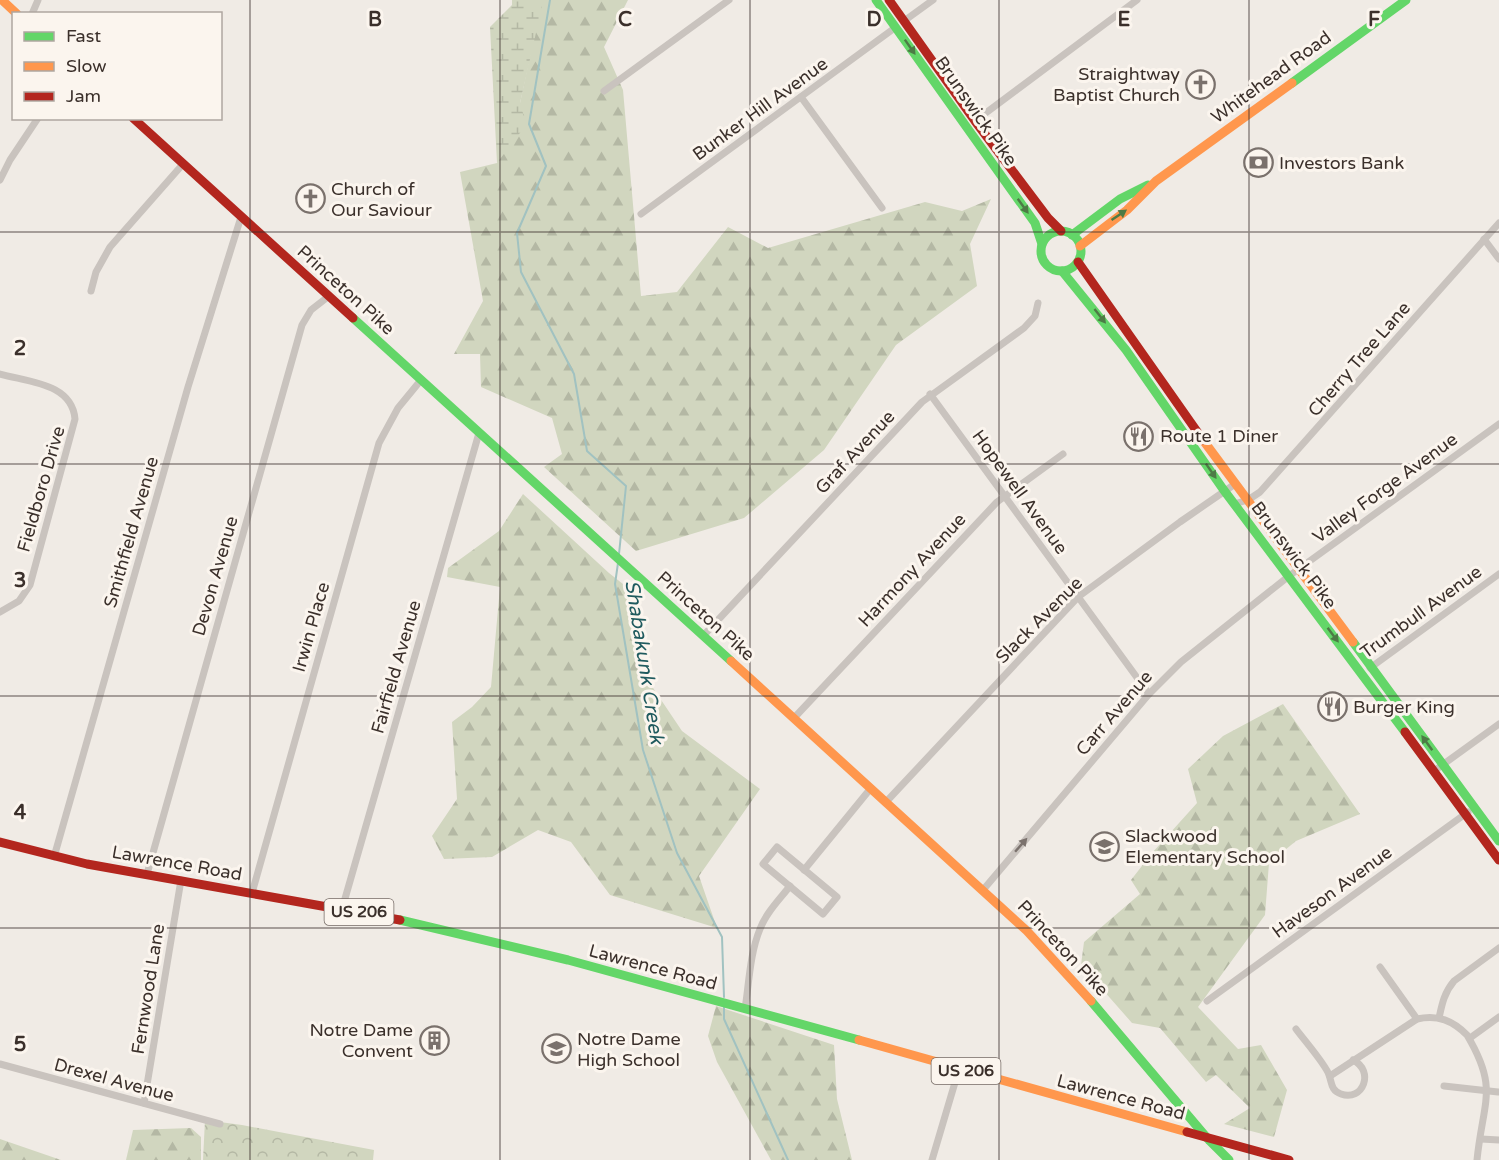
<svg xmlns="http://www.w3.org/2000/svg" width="1499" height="1160" viewBox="0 0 1499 1160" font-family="'Varela Round',sans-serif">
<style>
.forest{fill:url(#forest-firs)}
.wetland{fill:url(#wetland-marsh)}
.park{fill:url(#park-crowns)}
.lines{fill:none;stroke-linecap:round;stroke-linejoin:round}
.stream{stroke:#a1c2c1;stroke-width:2}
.street{stroke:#c9c3be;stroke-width:7}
.fast{stroke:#63d668;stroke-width:9}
.slow{stroke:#ff974d;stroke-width:9}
.jam{stroke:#b3261e;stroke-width:9}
.oneway{fill:#4d7b46}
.oneway2{fill:#7b726d}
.grid{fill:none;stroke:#3b302b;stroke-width:1.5;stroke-opacity:0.55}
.labels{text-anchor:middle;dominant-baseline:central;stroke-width:6;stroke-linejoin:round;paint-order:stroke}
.shield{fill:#fbf5ee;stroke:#756b66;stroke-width:1.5}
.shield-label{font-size:16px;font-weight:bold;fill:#3b302b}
.poi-label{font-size:18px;fill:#3b302b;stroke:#fbf5ee;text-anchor:start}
.street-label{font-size:18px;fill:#3b302b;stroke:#fbf5ee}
.water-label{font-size:20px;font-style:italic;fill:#1f5a5e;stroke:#fbf5ee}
.grid-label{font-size:20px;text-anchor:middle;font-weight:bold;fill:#3b302b;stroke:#fbf5ee;stroke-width:6;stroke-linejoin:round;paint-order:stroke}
</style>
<defs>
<pattern id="forest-firs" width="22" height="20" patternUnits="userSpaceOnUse" patternTransform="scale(1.5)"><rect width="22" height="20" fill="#d1d6bf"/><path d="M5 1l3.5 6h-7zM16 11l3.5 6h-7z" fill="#b4b8a4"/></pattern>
<pattern id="wetland-marsh" width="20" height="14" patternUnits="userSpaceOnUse" patternTransform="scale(1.5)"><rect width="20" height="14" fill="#d1d6bf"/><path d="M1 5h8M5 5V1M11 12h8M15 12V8" fill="none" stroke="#b4b8a4"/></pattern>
<pattern id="park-crowns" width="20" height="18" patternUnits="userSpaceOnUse" patternTransform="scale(1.5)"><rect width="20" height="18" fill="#d1d6bf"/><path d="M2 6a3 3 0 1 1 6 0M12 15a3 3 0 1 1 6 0" fill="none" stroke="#b4b8a4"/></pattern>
</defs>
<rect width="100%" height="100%" fill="#f0ebe5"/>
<g class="forest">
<polygon points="542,0 628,0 604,47 623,90 641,296 677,292 728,227 768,248 925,202 962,211 991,199 970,244 977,286 896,345 824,450 744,518 636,551 544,467 562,454 552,418 481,387 480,354 454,354 483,301 460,172 497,163 520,103"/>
<polygon points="523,494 609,573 642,599 633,635 637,664 682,731 760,789 699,876 717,928 610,895 571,842 538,830 492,857 444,859 432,836 457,799 452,722 472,707 491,687 500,587 447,577 448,568 499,531"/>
<polygon points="1283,704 1360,814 1296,841 1269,863 1265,915 1198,1007 1238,1049 1261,1045 1287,1090 1274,1137 1224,1124 1250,1108 1216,1075 1206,1082 1160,1028 1132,1023 1081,965 1084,942 1140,894 1131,880 1152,853 1197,803 1188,769 1223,736"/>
<polygon points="716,1006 834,1045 837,1099 852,1160 771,1160 717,1062 708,1036"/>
<polygon points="191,1128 201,1137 201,1160 126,1160 133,1130"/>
<polygon points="0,1139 61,1160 0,1160"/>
</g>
<polygon class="wetland" points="512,0 542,0 543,2 520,103 526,125 497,163 490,27 512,5"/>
<polygon class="park" points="205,1120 242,1125 374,1150 373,1160 203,1160"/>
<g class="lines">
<g class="stream">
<polyline points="550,0 529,124 546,166 517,233 521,272 574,374 587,451 626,486 619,554"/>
<polyline points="618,563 615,584 643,750 677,853 722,937 724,997"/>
<polyline points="724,1006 724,1019 788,1160"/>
</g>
<g class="street">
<polyline points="32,14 38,0"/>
<polyline points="904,21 933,0"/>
<polyline points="604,91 729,0"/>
<polyline points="801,97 882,208"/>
<polyline points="975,121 1137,0"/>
<polyline points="0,180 10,160 38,118"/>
<polyline points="641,214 896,27"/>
<polyline points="1484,239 1499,259"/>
<polyline points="91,291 96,272 110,247 183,164"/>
<path d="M0,374C28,382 72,383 75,419L30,585L19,601L0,612"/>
<polyline points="930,394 1149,694"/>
<polyline points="1234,504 1248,500 1260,492 1499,223"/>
<polyline points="703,636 922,402 1024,328 1035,316 1038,303"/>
<polyline points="1370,668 1499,574"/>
<polyline points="794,718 997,502 1063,454"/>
<polyline points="1434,771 1499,724"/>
<polyline points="886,802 1078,597 1180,522 1235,484"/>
<polygon points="777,847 837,897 823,914 763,864"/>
<polyline points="54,857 188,387 241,217"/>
<polyline points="804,870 871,788"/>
<polyline points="147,874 302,325 311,310 329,296"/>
<polyline points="983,890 1149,694 1181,662 1289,576 1499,424"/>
<polyline points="252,893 379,443 398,408 421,380"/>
<polyline points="342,909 479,433"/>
<polyline points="1380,967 1417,1019"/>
<polyline points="1207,1001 1468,812"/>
<path d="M745,1009C749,983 750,953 760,929C766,913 779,900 790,886"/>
<path d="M1439,1018C1442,1004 1444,993 1454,981L1499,948"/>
<path d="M1296,1029C1304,1040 1326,1065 1329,1075C1332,1083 1331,1091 1341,1094C1363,1102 1375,1071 1353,1060"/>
<polyline points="1470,1038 1499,1017"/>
<polyline points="0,1064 220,1124"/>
<path d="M1330,1076L1417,1019C1438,1014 1453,1021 1467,1035C1499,1089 1483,1100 1477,1160"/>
<polyline points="1444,1086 1498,1092"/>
<polyline points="144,1103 181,880"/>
<polyline points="1481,1139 1499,1140"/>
<polyline points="932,1160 959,1069"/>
</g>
<g class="fast">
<polyline points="876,0 1035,223 1042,244"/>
<polyline points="1292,83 1406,0"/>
<circle cx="1061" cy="251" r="20"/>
<polyline points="1072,235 1120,199 1148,185"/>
<polyline points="1062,271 1126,350 1223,489 1405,732"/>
<polyline points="353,318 731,661"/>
<polyline points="1353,642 1499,841"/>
<polyline points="400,920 568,960 859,1040"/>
<polyline points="1091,1001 1207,1138"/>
<polyline points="1209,1140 1229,1160"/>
</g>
<g class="slow">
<polyline points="2,0 17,14"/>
<polyline points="1080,246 1127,210 1156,181 1292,83"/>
<polyline points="1203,440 1353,642"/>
<polyline points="731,661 1027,931 1091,1001"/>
<polyline points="859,1040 1187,1132"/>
</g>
<g class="jam">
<polyline points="889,0 975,121 1048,218 1061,231"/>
<polyline points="133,118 353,318"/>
<polyline points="1078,262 1203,440"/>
<polyline points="1405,732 1499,860"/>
<polyline points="0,842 87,864 400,920"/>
<polyline points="1187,1132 1289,1160"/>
</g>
</g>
<defs><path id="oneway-solid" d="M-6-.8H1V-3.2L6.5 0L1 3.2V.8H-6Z" transform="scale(1.5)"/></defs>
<g class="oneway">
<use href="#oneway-solid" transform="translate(910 47) rotate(55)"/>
<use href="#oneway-solid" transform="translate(1023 206) rotate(54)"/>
<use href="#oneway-solid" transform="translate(1119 215) rotate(-34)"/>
<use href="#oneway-solid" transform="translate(1100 316) rotate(52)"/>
<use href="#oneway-solid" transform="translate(1211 471) rotate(55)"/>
<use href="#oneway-solid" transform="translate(1333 635) rotate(53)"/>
<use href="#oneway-solid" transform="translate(1427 743) rotate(-126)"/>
</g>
<use class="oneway2" href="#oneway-solid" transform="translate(1021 845) rotate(-49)"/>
<path class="grid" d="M250,0V1160M500,0V1160M750,0V1160M999,0V1160M1249,0V1160M0,232H1499M0,464H1499M0,696H1499M0,928H1499"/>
<defs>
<symbol id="church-ring" viewBox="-11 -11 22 22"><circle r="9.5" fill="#fbf5ee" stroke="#7a716c" stroke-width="1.5"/><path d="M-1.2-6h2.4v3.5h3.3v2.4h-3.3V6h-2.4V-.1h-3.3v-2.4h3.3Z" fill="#7a716c"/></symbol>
<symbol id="bank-ring" viewBox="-11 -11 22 22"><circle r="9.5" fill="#fbf5ee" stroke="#7a716c" stroke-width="1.5"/><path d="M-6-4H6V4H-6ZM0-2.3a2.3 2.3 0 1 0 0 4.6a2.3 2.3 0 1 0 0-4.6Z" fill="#7a716c"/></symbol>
<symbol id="restaurant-ring" viewBox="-11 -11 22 22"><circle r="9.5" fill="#fbf5ee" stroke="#7a716c" stroke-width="1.5"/><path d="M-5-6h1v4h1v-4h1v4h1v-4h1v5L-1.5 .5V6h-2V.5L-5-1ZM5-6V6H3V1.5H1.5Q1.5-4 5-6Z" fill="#7a716c"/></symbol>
<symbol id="school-ring" viewBox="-11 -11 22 22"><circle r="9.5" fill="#fbf5ee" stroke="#7a716c" stroke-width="1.5"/><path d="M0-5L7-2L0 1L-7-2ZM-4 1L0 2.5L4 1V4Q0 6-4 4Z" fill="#7a716c"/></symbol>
<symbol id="building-ring" viewBox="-11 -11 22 22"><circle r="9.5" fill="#fbf5ee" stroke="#7a716c" stroke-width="1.5"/><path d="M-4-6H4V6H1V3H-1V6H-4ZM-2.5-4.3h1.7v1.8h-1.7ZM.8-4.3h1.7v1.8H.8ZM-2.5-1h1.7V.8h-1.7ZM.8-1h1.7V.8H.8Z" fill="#7a716c"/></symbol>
</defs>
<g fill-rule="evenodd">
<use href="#church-ring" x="1184" y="68" width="33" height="33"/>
<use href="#bank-ring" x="1242" y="146" width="33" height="33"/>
<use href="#church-ring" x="294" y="182" width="33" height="33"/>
<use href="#restaurant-ring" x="1122" y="420" width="33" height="33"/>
<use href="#restaurant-ring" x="1316" y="690" width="33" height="33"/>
<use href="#school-ring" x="1088" y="830" width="33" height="33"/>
<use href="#building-ring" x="418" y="1024" width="33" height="33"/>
<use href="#school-ring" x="540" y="1032" width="33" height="33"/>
</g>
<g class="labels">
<g class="shield">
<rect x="324.5" y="899" width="69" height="26" rx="4.5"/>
<rect x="931.5" y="1058" width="69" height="26" rx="4.5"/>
</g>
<g class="shield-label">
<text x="359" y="912">US 206</text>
<text x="966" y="1071">US 206</text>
</g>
<g class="poi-label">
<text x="1180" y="74" text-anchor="end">Straightway<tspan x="1180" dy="21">Baptist Church</tspan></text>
<text x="1279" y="163">Investors Bank</text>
<text x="331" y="189">Church of<tspan x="331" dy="21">Our Saviour</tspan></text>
<text x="1160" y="436">Route 1 Diner</text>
<text x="1353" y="707">Burger King</text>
<text x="1125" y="836">Slackwood<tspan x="1125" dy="21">Elementary School</tspan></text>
<text x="413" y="1030" text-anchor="end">Notre Dame<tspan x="413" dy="21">Convent</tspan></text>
<text x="577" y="1039">Notre Dame<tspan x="577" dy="21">High School</tspan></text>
</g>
<g class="street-label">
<text transform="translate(1271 77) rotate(-36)">Whitehead Road</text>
<text transform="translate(760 109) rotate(-36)">Bunker Hill Avenue</text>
<text transform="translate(976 111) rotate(55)">Brunswick Pike</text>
<text transform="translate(346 290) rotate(42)">Princeton Pike</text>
<text transform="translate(1359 359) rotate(-49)">Cherry Tree Lane</text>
<text transform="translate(855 452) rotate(-47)">Graf Avenue</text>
<text transform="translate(1385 488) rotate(-36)">Valley Forge Avenue</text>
<text transform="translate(41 489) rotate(-74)">Fieldboro Drive</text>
<text transform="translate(1020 492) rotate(54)">Hopewell Avenue</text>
<text transform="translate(131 532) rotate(-74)">Smithfield Avenue</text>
<text transform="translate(1294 555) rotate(53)">Brunswick Pike</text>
<text transform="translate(912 570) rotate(-47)">Harmony Avenue</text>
<text transform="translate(215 576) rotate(-74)">Devon Avenue</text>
<text transform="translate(1421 612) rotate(-36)">Trumbull Avenue</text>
<text transform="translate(706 616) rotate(42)">Princeton Pike</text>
<text transform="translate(1039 620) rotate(-45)">Slack Avenue</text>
<text transform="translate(311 627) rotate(-74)">Irwin Place</text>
<text transform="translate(396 667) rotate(-74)">Fairfield Avenue</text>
<text transform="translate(1114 713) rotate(-49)">Carr Avenue</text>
<text transform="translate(177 863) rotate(10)">Lawrence Road</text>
<text transform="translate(1332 892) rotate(-36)">Haveson Avenue</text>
<text transform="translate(1063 948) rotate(47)">Princeton Pike</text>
<text transform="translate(653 967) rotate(15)">Lawrence Road</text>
<text transform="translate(148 989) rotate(-81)">Fernwood Lane</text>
<text transform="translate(114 1080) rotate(15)">Drexel Avenue</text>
<text transform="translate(1121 1097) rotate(15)">Lawrence Road</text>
</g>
<g class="water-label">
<text transform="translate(644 662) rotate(81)">Shabakunk Creek</text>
</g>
</g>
<g class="grid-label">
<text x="375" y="26">B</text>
<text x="625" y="26">C</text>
<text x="874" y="26">D</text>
<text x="1124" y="26">E</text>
<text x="1374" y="26">F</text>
<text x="20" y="355">2</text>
<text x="20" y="587">3</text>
<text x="20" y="819">4</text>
<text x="20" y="1051">5</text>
</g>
<rect x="12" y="12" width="210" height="108" fill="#fbf5ee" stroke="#aea6a0" stroke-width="1.5"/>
<rect x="24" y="32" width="30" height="9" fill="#63d668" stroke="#aea6a0" stroke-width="1.5"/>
<text x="66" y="42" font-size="18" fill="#3b302b">Fast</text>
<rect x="24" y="62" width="30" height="9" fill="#ff974d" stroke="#aea6a0" stroke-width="1.5"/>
<text x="66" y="72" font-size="18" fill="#3b302b">Slow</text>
<rect x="24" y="92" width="30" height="9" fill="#b3261e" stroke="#aea6a0" stroke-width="1.5"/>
<text x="66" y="102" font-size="18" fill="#3b302b">Jam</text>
</svg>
